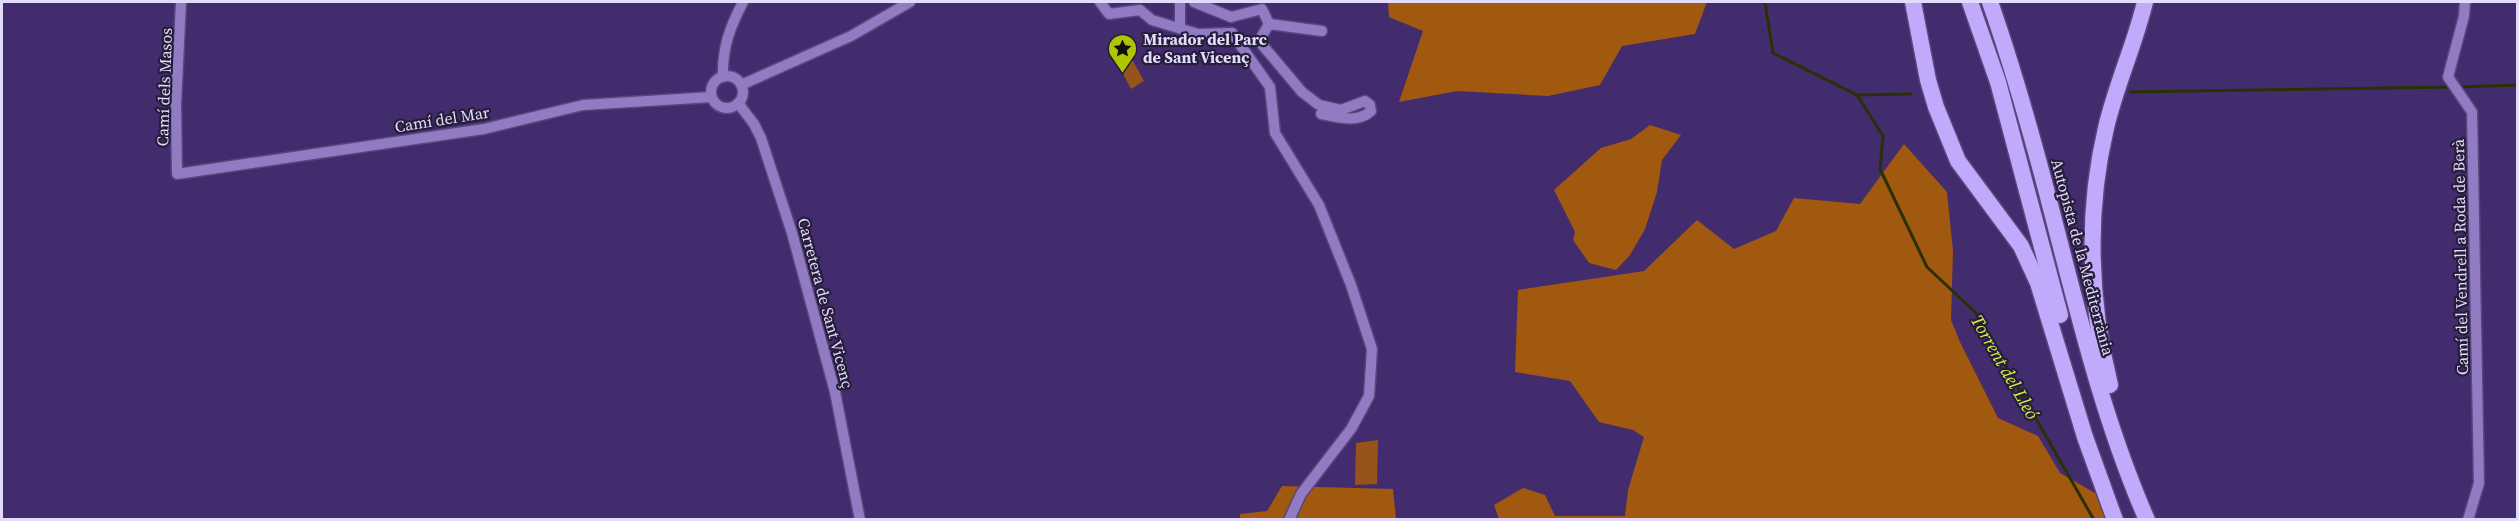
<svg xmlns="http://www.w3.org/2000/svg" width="2519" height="521" viewBox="0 0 2519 521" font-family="'Source Serif 4',serif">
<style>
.green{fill:#96541a}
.forest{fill:#a1580f}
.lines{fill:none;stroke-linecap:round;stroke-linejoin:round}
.stream{stroke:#2a3005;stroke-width:3}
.minor-casing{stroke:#5b457c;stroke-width:13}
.highway-casing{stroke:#5b457c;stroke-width:19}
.minor{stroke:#917bc3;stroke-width:10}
.highway{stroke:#c1a9fb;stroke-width:16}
.labels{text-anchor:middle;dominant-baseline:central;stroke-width:4.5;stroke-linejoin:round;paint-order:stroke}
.poi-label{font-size:16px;font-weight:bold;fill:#e3dbfb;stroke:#261d3a;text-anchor:start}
.street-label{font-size:16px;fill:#e3dbfb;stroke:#261d3a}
.water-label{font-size:18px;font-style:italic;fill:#d7ef49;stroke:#261d3a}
</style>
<rect width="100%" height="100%" fill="#432c6d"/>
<g class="green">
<polygon points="1127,50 1144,81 1131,89 1115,58"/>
<polygon points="1378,440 1377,484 1355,485 1356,443"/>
</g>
<g class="forest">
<polygon points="1388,2 1707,2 1695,34 1622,46 1600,85 1548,96 1457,91 1399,102 1423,31 1389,17"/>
<polygon points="1650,125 1681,135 1662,160 1657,192 1645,229 1630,255 1616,270 1589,263 1573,240 1575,232 1554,190 1601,148 1631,139"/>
<polygon points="1904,144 1947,192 1953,251 1951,320 1960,342 1998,418 2038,436 2060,473 2095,493 2106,519 1499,519 1494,505 1523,488 1545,495 1555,516 1625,516 1628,490 1644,437 1633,430 1599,422 1570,381 1515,372 1518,290 1644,271 1697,220 1734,249 1776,231 1794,198 1860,204"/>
<polygon points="1282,486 1393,489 1396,519 1240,520 1240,514 1267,511"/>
</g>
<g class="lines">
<g class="stream">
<polyline points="1765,2 1773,53 1857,95 1883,136 1880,169 1927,267 1975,312 2094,520"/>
<polyline points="2459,87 2518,85"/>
<polyline points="2130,92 2453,87"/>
<polyline points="1857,95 1911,94"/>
</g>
<defs>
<g id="minor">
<polyline points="181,2 176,104 177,174 484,129 583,105 712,97"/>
<polyline points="1100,2 1109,14 1140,10 1152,20 1198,34 1232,33"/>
<polyline points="1194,2 1231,17"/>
<polyline points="2465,2 2464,16 2448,77 2472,112 2479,483 2468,520"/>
<polyline points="1231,17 1262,9 1269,24"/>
<path d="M1269,24L1259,41L1302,92L1319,105L1341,110L1365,101L1370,105L1371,111C1357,124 1337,117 1321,114"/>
<polyline points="1269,24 1322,31"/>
<polyline points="1180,28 1180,2"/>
<polyline points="1232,33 1270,87 1275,133 1319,205 1351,285 1372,349 1369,396 1351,429 1301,494 1289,520"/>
<circle cx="727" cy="92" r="16"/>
<path d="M723,77C722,48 730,27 743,2"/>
<polyline points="741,85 851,36 910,2"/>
<polyline points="738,103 754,124 761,138 792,233 835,392 860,520"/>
</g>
<g id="highway">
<polyline points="1913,2 1928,80 1936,107 1958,161 2021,246 2038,283 2085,437 2115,520"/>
<polyline points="1970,2 1998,82 2060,315"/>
<path d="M1990,2C2015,73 2035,146 2054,220C2080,321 2105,424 2147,520"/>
<path d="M2110,385C2089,301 2086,212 2106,128C2116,85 2135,44 2145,2"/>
</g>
</defs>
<use href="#minor" class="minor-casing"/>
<use href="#highway" class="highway-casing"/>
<use href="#minor" class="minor"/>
<use href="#highway" class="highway"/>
</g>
<defs>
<symbol id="sight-pin" viewBox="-11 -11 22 30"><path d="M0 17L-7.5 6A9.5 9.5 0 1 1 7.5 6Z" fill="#b0c502" stroke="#261d3a"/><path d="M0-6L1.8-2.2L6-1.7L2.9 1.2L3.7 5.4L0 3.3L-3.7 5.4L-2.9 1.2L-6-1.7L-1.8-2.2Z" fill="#111"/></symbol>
</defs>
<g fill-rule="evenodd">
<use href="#sight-pin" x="1106" y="32" width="33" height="45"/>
</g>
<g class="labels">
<g class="poi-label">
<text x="1143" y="39">Mirador del Parc<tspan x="1143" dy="18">de Sant Vicenç</tspan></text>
</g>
<g class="street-label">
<text transform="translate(164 87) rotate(-88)">Camí dels Masos</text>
<text transform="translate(442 119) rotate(-9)">Camí del Mar</text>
<text transform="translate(2083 257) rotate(75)">Autopista de la Mediterrània</text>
<text transform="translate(2460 257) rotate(-91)">Camí del Vendrell a Roda de Berà</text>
<text transform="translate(826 303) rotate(75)">Carretera de Sant Vicenç</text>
</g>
<g class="water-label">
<text transform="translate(2005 367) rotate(60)">Torrent del Lleó</text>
</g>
</g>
<rect width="2519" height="521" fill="none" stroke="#e3dbfb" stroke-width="6"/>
</svg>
